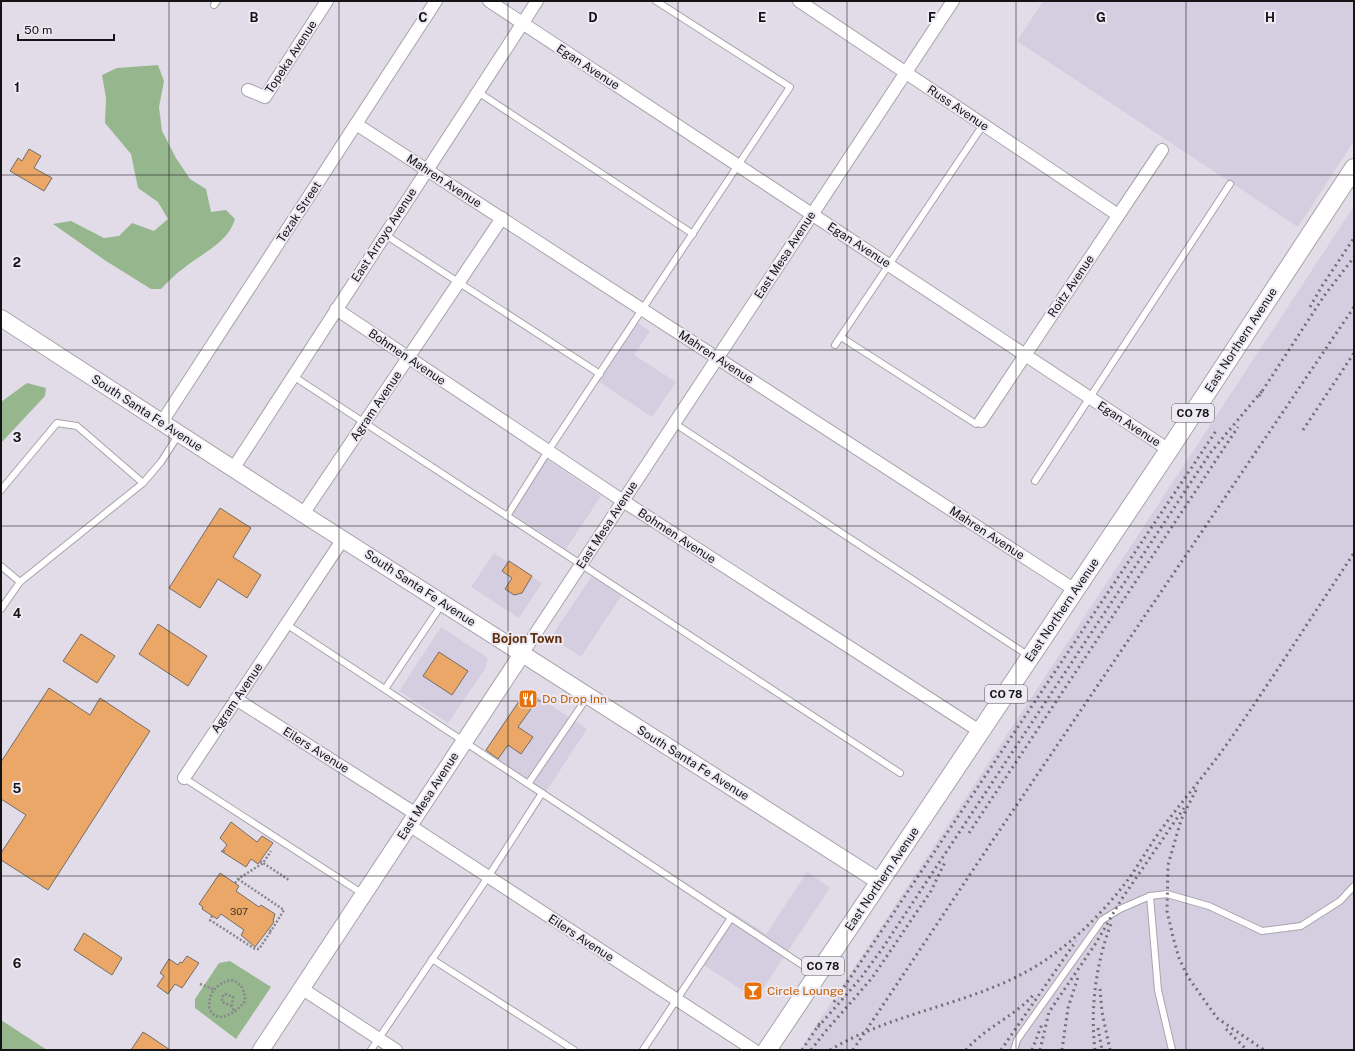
<svg xmlns="http://www.w3.org/2000/svg" width="1355" height="1051" viewBox="0 0 1355 1051" font-family="'Public Sans',sans-serif">
<style>
.built{fill:#d5cee0}
.green{fill:#96b78d}
.building{fill:#eaa767;stroke:#756d66}
.lines{fill:none;stroke-linecap:round;stroke-linejoin:round}
.lane-casing{stroke:#a7a3ac;stroke-width:8}
.street-casing{stroke:#a7a3ac;stroke-width:14}
.secondary-casing{stroke:#a7a3ac;stroke-width:18}
.primary-casing{stroke:#a7a3ac;stroke-width:20}
.path{stroke:#88858c;stroke-width:2.5;stroke-dasharray:2 2;stroke-linecap:butt}
.lane{stroke:#fff;stroke-width:6}
.street{stroke:#fff;stroke-width:12}
.secondary{stroke:#fff;stroke-width:16}
.primary{stroke:#fff;stroke-width:18}
.rail{stroke:#726f76;stroke-width:3;stroke-dasharray:2 4;stroke-linecap:butt}
.grid{fill:none;stroke:#141316;stroke-width:1;stroke-opacity:0.55}
.labels{text-anchor:middle;dominant-baseline:central;stroke-width:4;stroke-linejoin:round;paint-order:stroke}
.number-label{font-size:10px;fill:#4a382a}
.shield{fill:#eeeaf4;stroke:#555459;stroke-width:1}
.shield-label{font-size:11px;font-weight:bold;fill:#141316}
.street-label{font-size:12px;fill:#141316;stroke:#eeeaf4}
.food-label{font-size:12px;fill:#c56008;stroke:#eeeaf4;text-anchor:start}
.neighbourhood-label{font-size:13px;font-weight:bold;fill:#5e300f;stroke:#eeeaf4}
.grid-label{font-size:13px;text-anchor:middle;font-weight:bold;fill:#141316;stroke:#eeeaf4;stroke-width:4;stroke-linejoin:round;paint-order:stroke}
</style>
<rect width="100%" height="100%" fill="#e1dce7"/>
<g class="built">
<polygon points="1043,1 1354,1 1354,141 1298,227 1017,41"/>
<polygon points="1354,206 1354,1050 800,1050"/>
<polygon points="637,322 650,331 634,355 676,382 652,417 598,381"/>
<polygon points="546,459 601,496 566,549 511,513"/>
<polygon points="494,553 542,583 519,618 471,587"/>
<polygon points="592,576 621,596 581,657 551,637"/>
<polygon points="441,627 488,658 485,669 448,723 399,691"/>
<polygon points="526,689 587,729 545,793 484,752"/>
<polygon points="807,872 830,888 756,999 699,962 732,912 766,934"/>
</g>
<g class="green">
<path d="M158,65L164,81L159,107L162,131L176,158L190,179L206,189L211,212L226,210L235,219C228,243 202,253 184,268C175,274 168,282 161,289H151L106,261L53,224L71,221L104,238L119,236L132,223L154,231L168,219L158,202L138,188L131,154L105,123L106,98L102,75L117,68Z"/>
<polygon points="27,383 46,388 45,396 1,443 1,402"/>
<polygon points="230,961 271,987 236,1039 195,1008 195,999 219,963"/>
<polygon points="1,1020 47,1050 1,1050"/>
</g>
<g class="building">
<polygon points="29,149 41,156 34,168 52,178 44,191 10,171 18,158 22,161"/>
<polygon points="220,508 251,528 233,557 261,575 247,598 218,579 200,608 169,588"/>
<polygon points="509,561 532,576 522,593 514,595 505,589 512,578 502,571"/>
<polygon points="158,624 207,656 188,686 139,654"/>
<polygon points="81,634 115,656 97,683 63,661"/>
<polygon points="439,652 468,671 452,695 423,676"/>
<polygon points="49,688 90,715 100,698 150,731 48,890 1,860 1,853 26,815 1,799 1,762"/>
<polygon points="526,691 538,699 518,727 533,737 521,754 508,745 498,759 486,750"/>
<polygon points="231,822 257,842 262,836 273,843 258,864 251,859 246,867 221,851 225,851 223,850 227,845 220,838"/>
<polygon points="220,873 239,886 236,891 259,907 261,905 275,914 273,921 274,922 255,947 241,935 244,930 221,914 217,919 202,909 203,907 199,904"/>
<polygon points="84,933 122,958 112,975 74,950"/>
<polygon points="187,956 199,963 182,988 175,984 168,994 157,986 164,976 160,973 169,959 178,965 180,962 182,963"/>
<polygon points="143,1032 148,1035 170,1050 131,1050"/>
</g>
<g class="lines">
<defs>
<g id="lane">
<polyline points="214,5 217,1"/>
<polyline points="478,92 693,234"/>
<polyline points="384,234 600,374"/>
<polyline points="841,337 976,424 981,421"/>
<polyline points="835,345 983,125"/>
<polyline points="293,376 900,773"/>
<polyline points="674,423 1029,656"/>
<polyline points="1035,481 1230,184"/>
<polyline points="1,490 57,423 77,426 143,483"/>
<polyline points="507,516 548,451 790,87 656,1"/>
<polyline points="1,566 20,582"/>
<polyline points="1,609 20,582 143,483 161,462 179,434"/>
<polyline points="286,624 816,974"/>
<polyline points="385,689 442,604"/>
<polyline points="184,778 363,894"/>
<polyline points="528,784 588,696"/>
<polyline points="1150,896 1158,990 1172,1050"/>
<polyline points="432,959 574,1050"/>
<polyline points="371,1050 488,877 542,793"/>
<polyline points="643,1050 731,918"/>
<polyline points="1014,1050 1017,1040 1102,920 1120,909 1150,896 1167,894 1209,906 1262,931 1301,926 1340,901 1354,886"/>
</g>
<g id="street">
<polyline points="489,1 1169,450"/>
<polyline points="799,1 1118,215"/>
<polyline points="248,90 265,97 327,1"/>
<polyline points="356,124 1075,590"/>
<polyline points="336,309 623,501 981,732"/>
<polyline points="981,421 1162,150"/>
<polyline points="162,422 436,1"/>
<polyline points="233,469 537,1"/>
<polyline points="303,514 502,218"/>
<polyline points="522,654 953,1"/>
<polyline points="236,699 416,814"/>
<polyline points="184,778 343,539"/>
<polyline points="409,825 754,1050"/>
<polyline points="301,988 396,1050"/>
</g>
<g id="secondary">
<polyline points="1,318 303,514 880,882"/>
<polyline points="261,1050 522,654"/>
</g>
<polyline id="primary" points="767,1050 1169,450 1354,168"/>
</defs>
<use href="#lane" class="lane-casing"/>
<use href="#street" class="street-casing"/>
<use href="#secondary" class="secondary-casing"/>
<use href="#primary" class="primary-casing"/>
<g class="path">
<polyline points="260,861 289,880"/>
<polyline points="238,879 284,910 271,931 269,930"/>
<polyline points="235,883 238,879 263,863 271,851"/>
<polyline points="212,916 210,920 255,949 259,949 271,931"/>
<path d="M231,980C242,983 245,991 245,1001C237,1012 216,1027 209,1007C209,992 217,983 231,980Z"/>
<polyline points="200,984 213,989"/>
<polyline points="232,1006 222,1002 222,997 225,994 233,997 232,1006 234,1012"/>
</g>
<use href="#lane" class="lane"/>
<use href="#street" class="street"/>
<use href="#secondary" class="secondary"/>
<use href="#primary" class="primary"/>
<g class="rail">
<polyline points="1310,307 1322,286 1354,238"/>
<polyline points="1259,396 1324,296 1354,257"/>
<polyline points="1303,430 1354,353"/>
<polyline points="1196,790 1181,820 1168,865 1167,911 1173,937 1179,958 1188,977 1217,1018 1264,1050"/>
<polyline points="969,833 1238,427"/>
<polyline points="1100,989 1102,1012 1110,1050"/>
<polyline points="834,1002 1216,431"/>
<polyline points="818,1027 860,979 882,949 1211,452 1262,391"/>
<polyline points="1098,1028 1102,1050"/>
<polyline points="1226,1029 1247,1050"/>
<polyline points="802,1050 820,1023"/>
<polyline points="811,1050 825,1032 872,978 931,891 946,860"/>
<path d="M830,1050C898,1009 982,1004 1047,959C1079,937 1107,908 1130,877C1141,861 1151,843 1163,827C1184,799 1207,772 1227,744C1271,681 1312,616 1354,553"/>
<polyline points="853,1050 991,843 1354,307"/>
<path d="M966,1050C985,1027 1016,1016 1035,993"/>
<polyline points="1001,1050 1076,941"/>
<polyline points="1032,1050 1042,1024"/>
<polyline points="1040,1050 1049,1012 1096,943 1121,900 1184,808"/>
<polyline points="1062,1050 1068,1008 1079,974"/>
<path d="M1095,1050C1090,1009 1096,963 1111,924"/>
</g>
</g>
<path class="grid" d="M169,1V1050M339,1V1050M508,1V1050M678,1V1050M847,1V1050M1016,1V1050M1186,1V1050M1,175H1354M1,350H1354M1,526H1354M1,701H1354M1,876H1354"/>
<defs>
<symbol id="restaurant-square" viewBox="-11 -11 22 22"><rect x="-9" y="-9" width="18" height="18" rx="4" fill="#e8710a" stroke="#eeeaf4"/><path d="M-5-6h1v4h1v-4h1v4h1v-4h1v5L-1.5 .5V6h-2V.5L-5-1ZM5-6V6H3V1.5H1.5Q1.5-4 5-6Z" fill="#fff"/></symbol>
<symbol id="bar-square" viewBox="-11 -11 22 22"><rect x="-9" y="-9" width="18" height="18" rx="4" fill="#e8710a" stroke="#eeeaf4"/><path d="M-6-5H6L.8 .8V4.5H3.5V6h-7V4.5H-.8V.8Z" fill="#fff"/></symbol>
</defs>
<g fill-rule="evenodd">
<use href="#restaurant-square" x="517" y="688" width="22" height="22"/>
<use href="#bar-square" x="742" y="980" width="22" height="22"/>
</g>
<g class="labels">
<g class="number-label">
<text x="239" y="911">307</text>
</g>
<g class="shield">
<rect x="1172" y="404" width="42" height="18" rx="3"/>
<rect x="985" y="685" width="42" height="18" rx="3"/>
<rect x="802" y="957" width="42" height="18" rx="3"/>
</g>
<g class="shield-label">
<text x="1193" y="413">CO 78</text>
<text x="1006" y="694">CO 78</text>
<text x="823" y="966">CO 78</text>
</g>
<g class="street-label">
<text transform="translate(291 57) rotate(-57)">Topeka Avenue</text>
<text transform="translate(588 67) rotate(33)">Egan Avenue</text>
<text transform="translate(958 108) rotate(34)">Russ Avenue</text>
<text transform="translate(444 181) rotate(33)">Mahren Avenue</text>
<text transform="translate(299 212) rotate(-57)">Tezak Street</text>
<text transform="translate(384 235) rotate(-57)">East Arroyo Avenue</text>
<text transform="translate(859 245) rotate(33)">Egan Avenue</text>
<text transform="translate(785 255) rotate(-57)">East Mesa Avenue</text>
<text transform="translate(1071 286) rotate(-56)">Roitz Avenue</text>
<text transform="translate(1241 340) rotate(-57)">East Northern Avenue</text>
<text transform="translate(407 357) rotate(34)">Bohmen Avenue</text>
<text transform="translate(716 357) rotate(33)">Mahren Avenue</text>
<text transform="translate(376 406) rotate(-56)">Agram Avenue</text>
<text transform="translate(147 413) rotate(33)">South Santa Fe Avenue</text>
<text transform="translate(1129 424) rotate(33)">Egan Avenue</text>
<text transform="translate(607 525) rotate(-57)">East Mesa Avenue</text>
<text transform="translate(987 533) rotate(33)">Mahren Avenue</text>
<text transform="translate(677 536) rotate(33)">Bohmen Avenue</text>
<text transform="translate(420 588) rotate(33)">South Santa Fe Avenue</text>
<text transform="translate(1062 610) rotate(-56)">East Northern Avenue</text>
<text transform="translate(237 698) rotate(-56)">Agram Avenue</text>
<text transform="translate(316 750) rotate(32)">Eilers Avenue</text>
<text transform="translate(693 763) rotate(32)">South Santa Fe Avenue</text>
<text transform="translate(428 796) rotate(-57)">East Mesa Avenue</text>
<text transform="translate(882 879) rotate(-56)">East Northern Avenue</text>
<text transform="translate(581 938) rotate(33)">Eilers Avenue</text>
</g>
<g class="food-label">
<text x="542" y="699">Do Drop Inn</text>
<text x="767" y="991">Circle Lounge</text>
</g>
<g class="neighbourhood-label">
<text x="527" y="638">Bojon Town</text>
</g>
</g>
<g class="grid-label">
<text x="254" y="22">B</text>
<text x="423" y="22">C</text>
<text x="593" y="22">D</text>
<text x="762" y="22">E</text>
<text x="932" y="22">F</text>
<text x="1101" y="22">G</text>
<text x="1270" y="22">H</text>
<text x="17" y="92">1</text>
<text x="17" y="267">2</text>
<text x="17" y="442">3</text>
<text x="17" y="618">4</text>
<text x="17" y="793">5</text>
<text x="17" y="968">6</text>
</g>
<rect width="1355" height="1051" fill="none" stroke="#141316" stroke-width="4"/>
<path d="M18 34v6h96v-6" fill="none" stroke="#141316" stroke-width="2"/>
<text x="24" y="34" font-size="12" fill="#141316" stroke="#eeeaf4" stroke-width="3" paint-order="stroke">50 m</text>
</svg>
